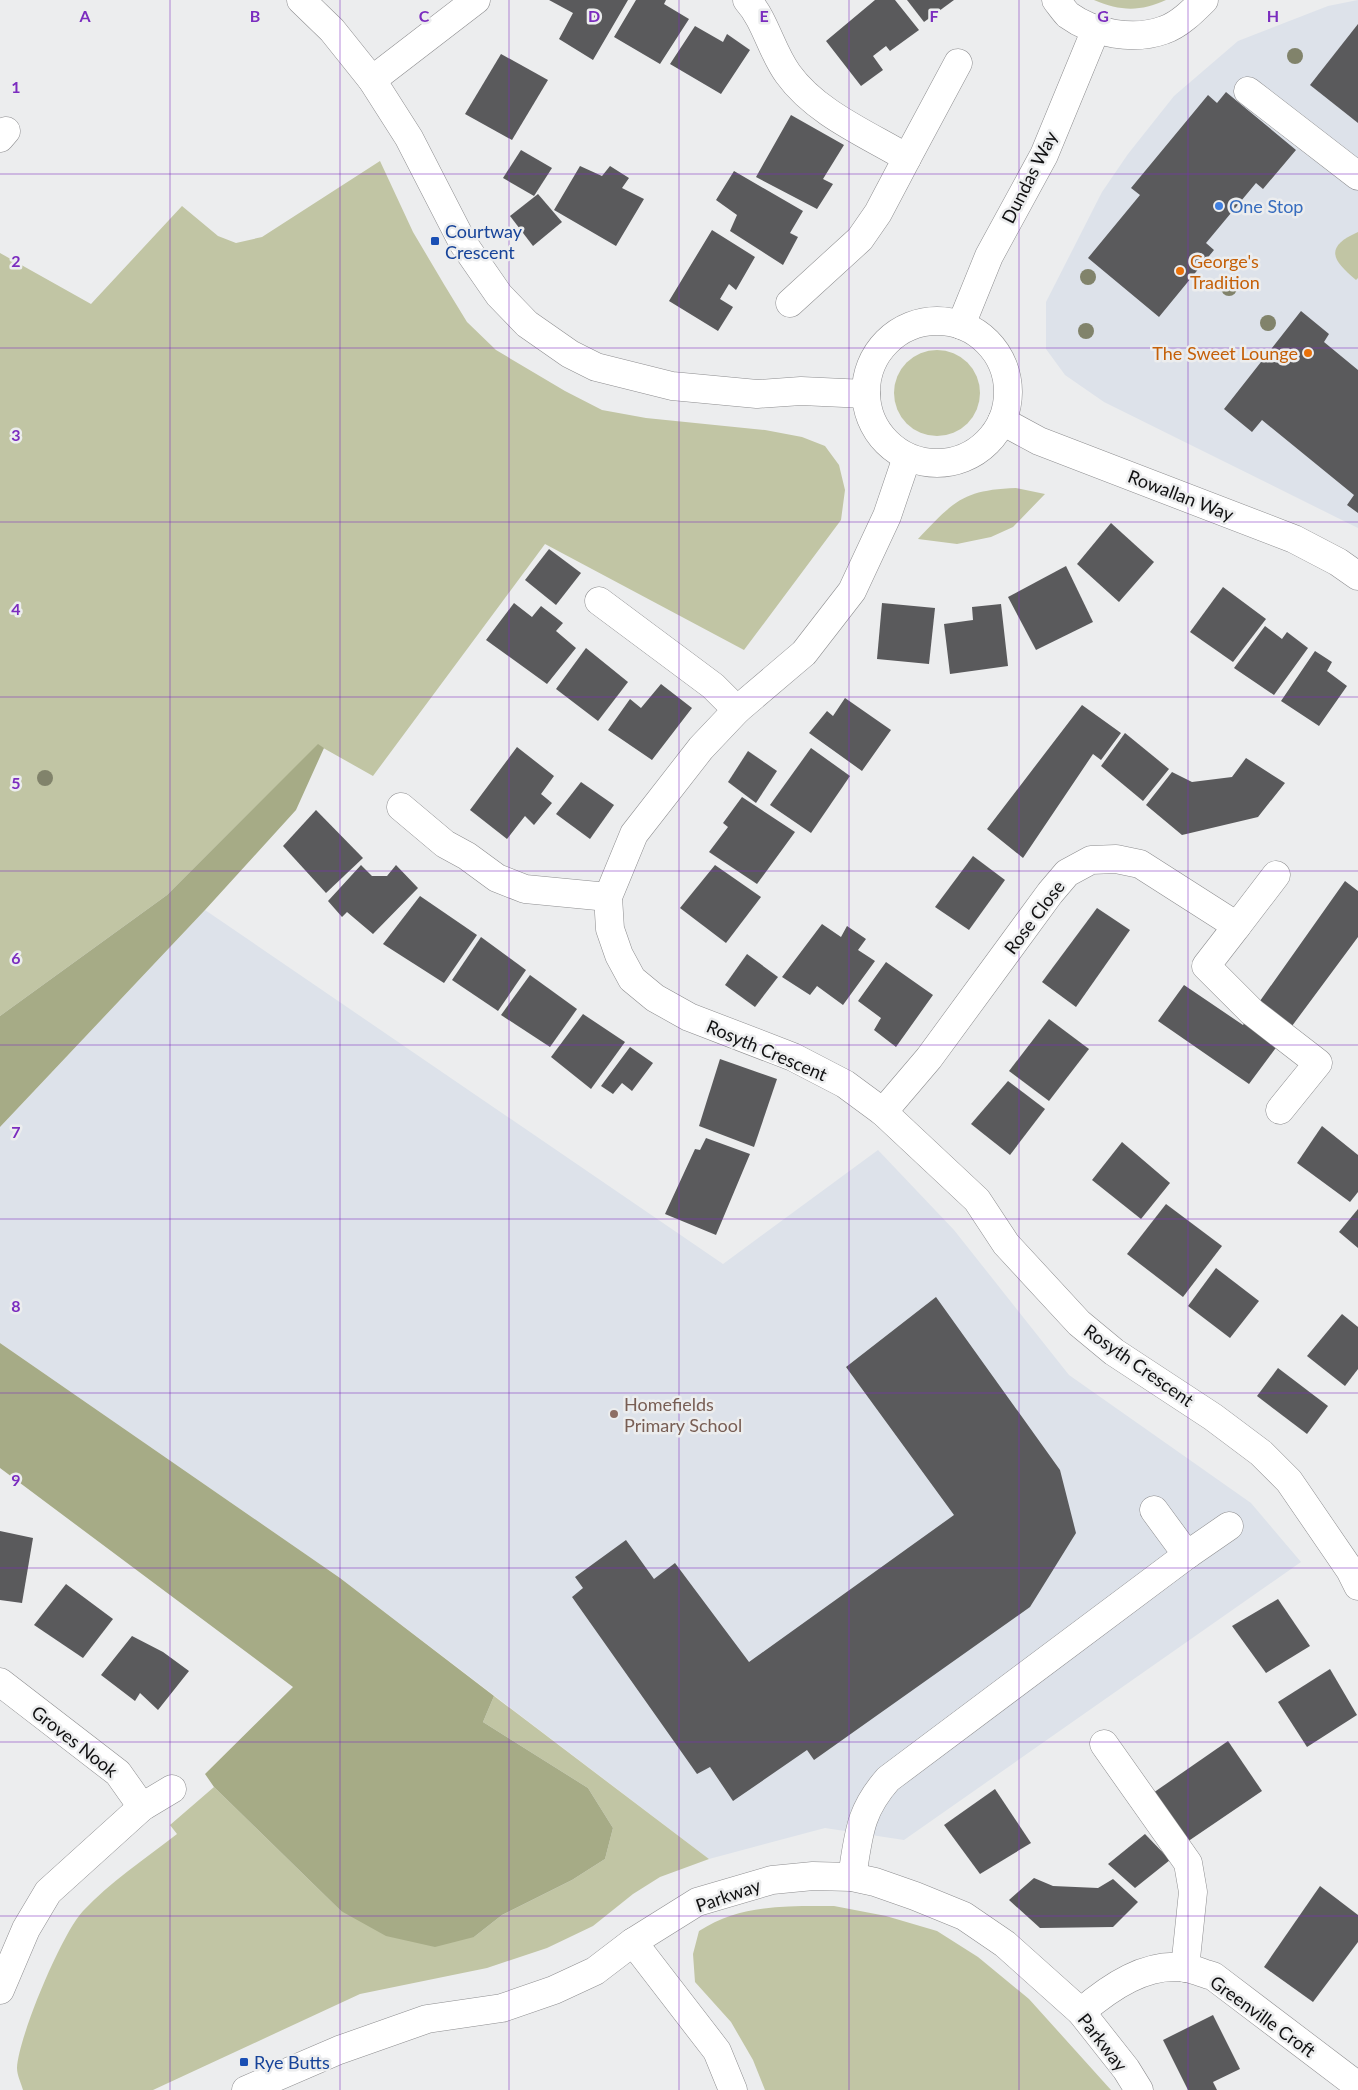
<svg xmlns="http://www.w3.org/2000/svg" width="1358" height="2090" viewBox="0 0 1358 2090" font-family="Lato,sans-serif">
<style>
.built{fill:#dde2ea}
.green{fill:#c1c5a4}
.forest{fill:#a6ab86}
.building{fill:#5a5a5c}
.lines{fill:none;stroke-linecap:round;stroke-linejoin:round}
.minor-casing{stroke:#8d8d8f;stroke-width:29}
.minor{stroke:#fff;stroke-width:28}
.tree{fill:#81836b}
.grid{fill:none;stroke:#7b2cbf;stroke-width:1;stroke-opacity:0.55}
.shop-dot{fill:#3f7fe0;stroke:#ecedee;stroke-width:2}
.transit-dot{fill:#1a4fb4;stroke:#ecedee;stroke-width:2}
.food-dot{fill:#e8710a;stroke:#ecedee;stroke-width:2}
.education-dot{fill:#8d6e63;stroke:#ecedee;stroke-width:2}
.labels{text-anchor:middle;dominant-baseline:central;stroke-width:5;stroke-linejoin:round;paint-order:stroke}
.street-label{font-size:18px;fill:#111112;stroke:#ecedee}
.shop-label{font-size:18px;fill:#366cbe;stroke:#ecedee;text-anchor:start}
.transit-label{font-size:18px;fill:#164399;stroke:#ecedee;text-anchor:start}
.food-label{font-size:18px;fill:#c56008;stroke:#ecedee;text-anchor:start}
.education-label{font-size:18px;fill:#785e54;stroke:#ecedee;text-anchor:start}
.grid-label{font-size:16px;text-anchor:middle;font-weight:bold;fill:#7b2cbf;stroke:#ecedee;stroke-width:5;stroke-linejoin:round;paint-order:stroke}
</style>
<rect width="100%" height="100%" fill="#ecedee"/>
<g class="built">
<polygon points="1358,0 1358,528 1104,402 1065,375 1046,349 1046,302 1102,192 1128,154 1174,96 1238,41 1328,6"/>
<polygon points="205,910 723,1264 878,1150 954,1230 1069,1375 1251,1503 1301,1562 904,1840 825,1828 709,1859 340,1578 0,1343 0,1127"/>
</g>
<g class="green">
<path d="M1094,0H1166C1140,12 1120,11 1094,0Z"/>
<polygon points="380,161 413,232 445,286 467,322 496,350 565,391 602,410 646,418 765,430 802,437 825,446 839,465 845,490 841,520 744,650 545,544 373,776 318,745 167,895 0,1016 0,253 91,304 182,206 218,236 236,243 262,237"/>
<path d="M1358,232V278L1356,280C1332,260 1324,247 1358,232Z"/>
<circle cx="937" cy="393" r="43"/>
<path d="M1016,488L1045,494L1013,527L991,537L957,544L918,539C954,501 963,490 1016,488Z"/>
<path d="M494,1696L709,1859L660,1877L633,1894L593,1926L547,1948L487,1968L360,1994L153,2090H23C21,2083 17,2075 17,2068C18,2038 62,1933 83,1911C110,1882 145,1859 177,1834L170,1825L214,1787L341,1911L474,1937L502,1915L572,1880L605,1859L613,1828L588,1788L483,1722Z"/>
<path d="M834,1906L886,1916L937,1931L978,1957L1029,1999L1111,2090H765L753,2060L731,2022L695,1982L693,1954L699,1931C740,1904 787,1906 834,1906Z"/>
</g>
<g class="forest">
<polygon points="318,744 324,748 296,810 205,910 0,1127 0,1016 167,895"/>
<polygon points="0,1343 340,1578 494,1696 483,1722 588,1788 613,1828 605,1859 572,1880 502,1915 474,1937 435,1947 386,1936 341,1911 214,1787 205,1774 293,1687 0,1468"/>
</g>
<g class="building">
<polygon points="549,0 628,0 593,60 559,39 573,13"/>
<polygon points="636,0 666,0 664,4 689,19 660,64 614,37"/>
<polygon points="875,0 895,0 919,30 890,51 886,46 873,56 883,70 861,86 826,41"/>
<polygon points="907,0 954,0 924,22"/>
<polygon points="1358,24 1358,123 1310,85"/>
<polygon points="695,26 723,42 727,34 750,50 721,94 670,64"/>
<polygon points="501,54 548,80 512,140 465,114"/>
<polygon points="1226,92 1296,150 1263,189 1256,183 1206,243 1214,250 1159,317 1088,258 1140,195 1131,188 1208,95 1217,103"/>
<polygon points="791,115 844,145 823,179 833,184 817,209 756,177"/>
<polygon points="521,150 552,168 534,196 503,178"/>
<polygon points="580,166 602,176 610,166 629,178 622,188 644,199 616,246 554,210"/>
<polygon points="734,171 803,211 790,233 798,237 783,265 730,231 737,215 716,200"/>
<polygon points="538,194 562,222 533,246 510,216"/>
<polygon points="712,230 755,257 736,290 729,284 720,299 733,307 718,331 669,301"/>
<polygon points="1301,311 1329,334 1324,342 1358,370 1358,513 1347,505 1354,495 1262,420 1252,432 1224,409"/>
<polygon points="1111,523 1154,562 1119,602 1077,564"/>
<polygon points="549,549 581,573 556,605 525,580"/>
<polygon points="1066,566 1093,622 1036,650 1008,597"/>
<polygon points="1223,587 1266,619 1233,662 1190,632"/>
<polygon points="514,603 532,617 541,606 563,623 556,631 576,648 547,684 486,640"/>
<polygon points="882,603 935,608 929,664 877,659"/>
<polygon points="1001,604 1008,666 950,674 944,624 973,620 972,607"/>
<polygon points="1265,626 1282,639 1287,632 1308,648 1274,695 1234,668"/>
<polygon points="586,648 628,682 598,721 556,689"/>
<polygon points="1315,651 1332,662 1327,671 1347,686 1319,726 1281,701"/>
<polygon points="661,684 692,708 652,760 608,730 630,699 641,708"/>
<polygon points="845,698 891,730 862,771 809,733 827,711 833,716"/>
<polygon points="1082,705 1121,733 1101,760 1093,754 1023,858 987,829"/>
<polygon points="1125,733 1169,769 1143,801 1101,766"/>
<polygon points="517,747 554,776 541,794 552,803 534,825 525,816 507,839 470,810"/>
<polygon points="811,748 850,776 811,833 770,805"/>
<polygon points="748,751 777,771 756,803 728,782"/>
<polygon points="1246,758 1285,783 1258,817 1182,835 1146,805 1172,772 1192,782 1232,777"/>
<polygon points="581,782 614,805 590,839 556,814"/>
<polygon points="742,797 795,832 757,884 709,852 728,827 723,823"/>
<polygon points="316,810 363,858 326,893 283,846"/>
<polygon points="973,856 1005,880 969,930 935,907"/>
<polygon points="361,865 372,876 387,876 396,865 418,888 373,934 347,912 342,917 328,901"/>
<polygon points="715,865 761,897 726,943 680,908"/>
<polygon points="1345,881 1358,891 1358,937 1249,1084 1158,1021 1184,985 1243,1025"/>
<polygon points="420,896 477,935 444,983 383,944"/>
<polygon points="1097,908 1130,930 1076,1007 1042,982"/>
<polygon points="822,924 841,937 847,926 866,939 858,950 875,961 843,1005 817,986 810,995 782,977"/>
<polygon points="481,937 526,970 498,1011 452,980"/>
<polygon points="747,954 778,977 755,1007 725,985"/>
<polygon points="886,962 933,995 896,1047 874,1030 881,1018 858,1001"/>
<polygon points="530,975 577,1009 550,1047 501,1015"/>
<polygon points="583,1014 625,1042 591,1089 551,1057"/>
<polygon points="1049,1019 1089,1049 1049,1101 1009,1071"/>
<polygon points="630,1047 653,1063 632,1091 622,1083 613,1094 601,1086"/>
<polygon points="720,1059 777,1079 754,1147 699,1126"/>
<polygon points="1008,1081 1045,1109 1010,1155 971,1124"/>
<polygon points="1322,1126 1358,1155 1358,1192 1350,1202 1297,1163"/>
<polygon points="706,1138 750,1154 716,1235 665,1214 695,1149 700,1150"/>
<polygon points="1122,1142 1170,1183 1141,1219 1092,1180"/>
<polygon points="1166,1204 1222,1246 1183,1297 1127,1254"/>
<polygon points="1358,1209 1358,1248 1339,1232"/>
<polygon points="1216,1268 1259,1301 1230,1338 1188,1306"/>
<polygon points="936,1297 1060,1470 1076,1533 1030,1607 814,1760 807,1750 733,1801 710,1767 697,1774 572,1597 583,1588 575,1577 626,1540 654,1579 675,1563 749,1662 954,1515 846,1367"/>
<polygon points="1342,1314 1358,1327 1358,1369 1345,1386 1307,1356"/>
<polygon points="1278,1368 1328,1406 1307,1434 1257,1396"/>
<polygon points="0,1531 33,1538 22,1603 0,1600"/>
<polygon points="66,1584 113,1619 83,1658 34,1625"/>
<polygon points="1278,1599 1310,1646 1266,1673 1232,1626"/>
<polygon points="132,1636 163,1652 189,1671 158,1710 140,1693 135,1701 101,1675"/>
<polygon points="1330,1669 1357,1715 1307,1747 1278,1702"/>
<polygon points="1228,1741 1262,1791 1187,1842 1153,1793"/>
<polygon points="995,1789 1031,1843 980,1874 944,1825"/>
<polygon points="1145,1834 1170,1860 1135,1888 1108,1864"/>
<polygon points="1034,1878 1053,1886 1098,1888 1113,1879 1138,1902 1113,1927 1040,1928 1009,1900"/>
<polygon points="1320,1886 1358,1915 1358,1942 1313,2002 1264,1967"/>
<polygon points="1213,2015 1240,2069 1213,2082 1217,2090 1188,2090 1163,2040"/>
</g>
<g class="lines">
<defs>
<g id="minor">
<polyline points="301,0 332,30 372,80 409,138 463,243 499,295 527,324 570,354 596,367 672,386 757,394 801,391 866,394"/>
<path d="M747,0C766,21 771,51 788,74C816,113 867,134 907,158L878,213L860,239L790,303"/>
<path d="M1056,0C1060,5 1064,11 1068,15C1094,34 1134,41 1164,30C1179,25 1193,11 1204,0"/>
<polyline points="372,80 476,0"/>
<polyline points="1248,91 1358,176"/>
<polyline points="0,138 6,131"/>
<polyline points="907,158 958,63"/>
<circle cx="937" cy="392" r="71"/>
<polyline points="961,325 989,256 1044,155 1096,29"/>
<polyline points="1002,421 1039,441 1294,539 1338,562 1358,576"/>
<polyline points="907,457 887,516 852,591 804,653 737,710 701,748 634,834 608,897 610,929 619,955 632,979 655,998 689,1017 793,1057 845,1084 883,1112 977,1200 1006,1244 1079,1323 1114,1352 1213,1417 1261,1453 1289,1481 1350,1570 1358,1586"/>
<polyline points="599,601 713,686 737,710"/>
<polyline points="401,807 445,844 467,856 497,878 525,889 608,897"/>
<polyline points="1237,926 1206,966 1252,1012 1318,1063 1280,1110"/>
<polyline points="883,1112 929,1058 1050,893 1067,873 1091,860 1116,859 1140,864 1237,926 1276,875"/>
<polyline points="1154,1510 1187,1555"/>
<polyline points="0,1682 118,1773 142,1807"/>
<polyline points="1104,1744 1188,1863 1193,1892 1185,1968"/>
<path d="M852,1877C859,1834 859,1812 888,1779L1187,1555L1229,1526"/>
<polyline points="633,1942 717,2051 733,2090"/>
<polyline points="0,1990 26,1929 48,1892 142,1807 172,1789"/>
<path d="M1081,2012C1109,1988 1147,1961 1187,1968C1196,1970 1205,1974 1213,1976L1358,2086"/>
<polyline points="246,2090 339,2050 427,2019 502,2008 554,1990 595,1971 633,1942 697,1902 772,1880 813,1876 852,1877 875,1882 915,1896 964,1916 1005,1944 1081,2012 1126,2069 1139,2090"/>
</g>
</defs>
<use href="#minor" class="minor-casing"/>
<use href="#minor" class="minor"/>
</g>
<g class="tree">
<circle cx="1295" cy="56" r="8"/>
<circle cx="1088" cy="277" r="8"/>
<circle cx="1229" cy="288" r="8"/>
<circle cx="1268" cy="323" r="8"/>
<circle cx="1086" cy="331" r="8"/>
<circle cx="45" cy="778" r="8"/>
</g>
<path class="grid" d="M170,0V2090M340,0V2090M509,0V2090M679,0V2090M849,0V2090M1019,0V2090M1188,0V2090M0,174H1358M0,348H1358M0,522H1358M0,697H1358M0,871H1358M0,1045H1358M0,1219H1358M0,1393H1358M0,1568H1358M0,1742H1358M0,1916H1358"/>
<circle class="shop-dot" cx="1219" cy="206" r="5"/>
<g class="transit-dot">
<rect x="430" y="236" width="10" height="10" rx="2.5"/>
<rect x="239" y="2057" width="10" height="10" rx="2.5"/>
</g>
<g class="food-dot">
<circle cx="1180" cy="271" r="5"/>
<circle cx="1308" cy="353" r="5"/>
</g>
<circle class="education-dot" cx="614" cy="1414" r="5"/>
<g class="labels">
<g class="street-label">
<text transform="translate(1029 177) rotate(-63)">Dundas Way</text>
<text transform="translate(1181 495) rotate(21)">Rowallan Way</text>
<text transform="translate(1034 917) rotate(-53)">Rose Close</text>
<text transform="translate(767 1050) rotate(23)">Rosyth Crescent</text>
<text transform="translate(1139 1365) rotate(35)">Rosyth Crescent</text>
<text transform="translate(75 1741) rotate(38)">Groves Nook</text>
<text transform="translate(728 1895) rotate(-19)">Parkway</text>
<text transform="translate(1263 2016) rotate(36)">Greenville Croft</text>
<text transform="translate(1103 2042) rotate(52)">Parkway</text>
</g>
<g class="shop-label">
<text x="1229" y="206">One Stop</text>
</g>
<g class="transit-label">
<text x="445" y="231">Courtway<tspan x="445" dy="21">Crescent</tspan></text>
<text x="254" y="2062">Rye Butts</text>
</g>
<g class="food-label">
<text x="1190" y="261">George's<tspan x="1190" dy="21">Tradition</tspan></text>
<text x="1298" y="353" text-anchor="end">The Sweet Lounge</text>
</g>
<g class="education-label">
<text x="624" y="1404">Homefields<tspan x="624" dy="21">Primary School</tspan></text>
</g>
</g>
<g class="grid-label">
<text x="85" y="22">A</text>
<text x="255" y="22">B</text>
<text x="424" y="22">C</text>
<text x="594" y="22">D</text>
<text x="764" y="22">E</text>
<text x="934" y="22">F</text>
<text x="1103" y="22">G</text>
<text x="1273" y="22">H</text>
<text x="16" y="93">1</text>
<text x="16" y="267">2</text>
<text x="16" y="441">3</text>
<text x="16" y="615">4</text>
<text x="16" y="789">5</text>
<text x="16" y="964">6</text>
<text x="16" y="1138">7</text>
<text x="16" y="1312">8</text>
<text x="16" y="1486">9</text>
</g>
</svg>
